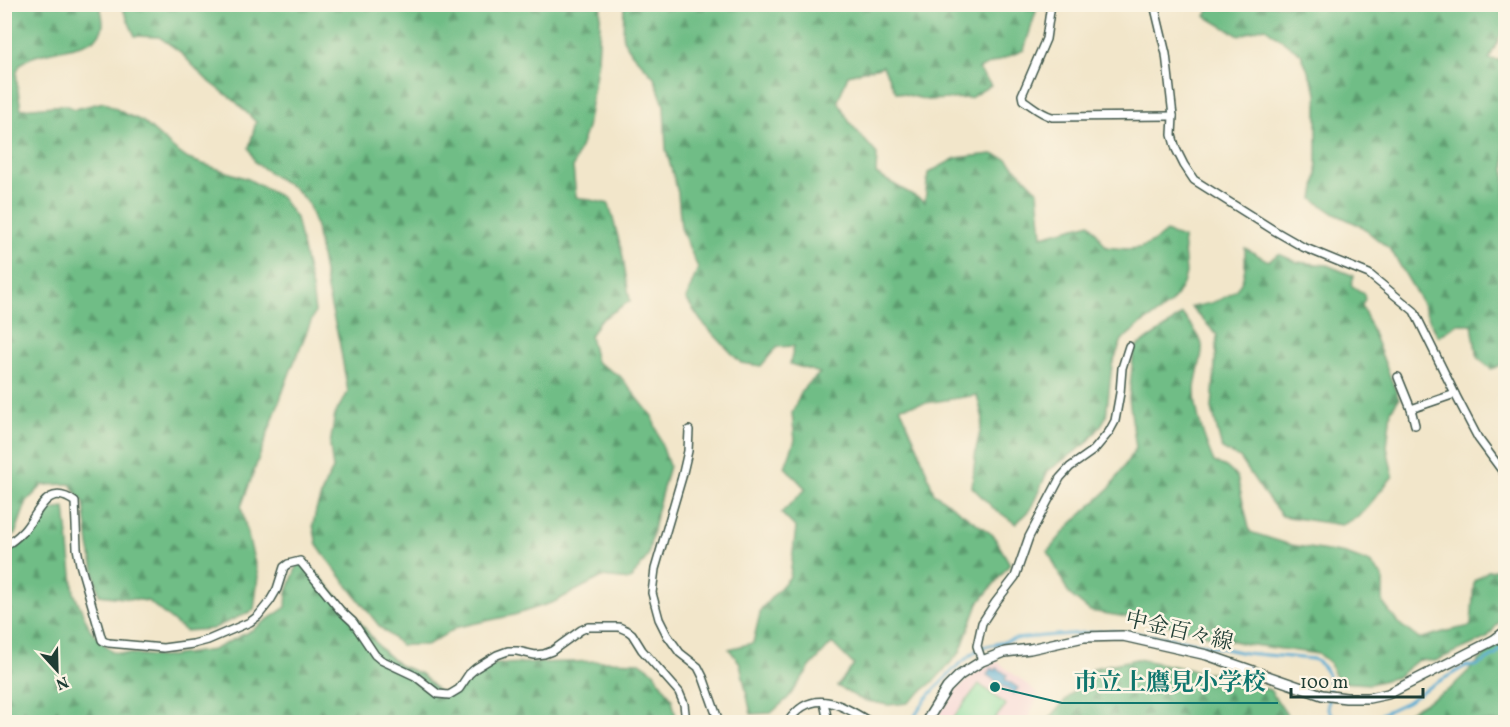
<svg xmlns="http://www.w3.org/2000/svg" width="1510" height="727" viewBox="0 0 1510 727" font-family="Vollkorn,'Noto Serif JP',serif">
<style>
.built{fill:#f7cfd3}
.forest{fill:url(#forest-firs);stroke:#487d5d;stroke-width:1.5}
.pitch{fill:#8bdea0;stroke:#558e6a;stroke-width:1.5}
.water{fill:#56acd3;stroke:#3a7484;stroke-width:1.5}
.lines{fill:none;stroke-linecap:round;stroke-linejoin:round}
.stream{stroke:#56acd3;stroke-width:3}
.minor-casing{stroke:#3f564a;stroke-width:10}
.secondary-casing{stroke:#3f564a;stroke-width:12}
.minor{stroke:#fff;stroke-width:7}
.secondary{stroke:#fff;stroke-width:9}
.labels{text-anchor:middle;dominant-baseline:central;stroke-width:5;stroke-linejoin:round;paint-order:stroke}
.street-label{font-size:22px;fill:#1f3d34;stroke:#fcf5e5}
.leader{fill:none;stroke:#0f766e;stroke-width:2}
.callout-dot{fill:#0f766e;stroke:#fcf5e5;stroke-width:2}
.callout-label{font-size:24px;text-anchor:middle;font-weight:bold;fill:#0f766e;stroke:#fcf5e5;stroke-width:5;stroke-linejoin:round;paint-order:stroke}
</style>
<defs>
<pattern id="forest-firs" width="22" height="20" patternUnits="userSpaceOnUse" patternTransform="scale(1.5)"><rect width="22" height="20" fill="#70bd86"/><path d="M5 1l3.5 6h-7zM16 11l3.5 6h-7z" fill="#5b9b6e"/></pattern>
</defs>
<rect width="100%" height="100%" fill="#fcf5e5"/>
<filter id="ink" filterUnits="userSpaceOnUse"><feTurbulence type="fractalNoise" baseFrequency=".0167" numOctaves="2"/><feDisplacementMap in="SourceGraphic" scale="12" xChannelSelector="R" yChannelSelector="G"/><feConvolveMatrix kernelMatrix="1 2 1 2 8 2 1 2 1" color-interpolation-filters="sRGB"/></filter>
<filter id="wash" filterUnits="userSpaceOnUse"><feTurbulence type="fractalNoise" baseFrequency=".008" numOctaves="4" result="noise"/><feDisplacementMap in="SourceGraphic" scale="24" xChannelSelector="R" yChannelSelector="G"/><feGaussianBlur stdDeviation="1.35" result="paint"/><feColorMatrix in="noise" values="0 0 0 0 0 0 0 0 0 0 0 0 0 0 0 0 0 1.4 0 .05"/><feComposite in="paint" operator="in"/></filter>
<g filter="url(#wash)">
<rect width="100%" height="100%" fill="#f2e6ca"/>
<polygon class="built" points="998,662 1039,694 1026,722 934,722 953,693 981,669"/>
<g class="forest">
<path d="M5,4L100,5C101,10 103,17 103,23C103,58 22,43 17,72C15,79 20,101 21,109L65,105L75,109L104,102L127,115L142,121L174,149L188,159L248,179L281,197L296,218L312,289L315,312L290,372L241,507L258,576L254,610L212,629L185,631L148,601L99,595L89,545L84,503L70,484L43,485L27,501L15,534L5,540Z"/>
<polygon points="121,5 601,5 598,60 587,128 573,167 576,197 609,204 622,252 630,301 599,321 590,336 596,362 620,376 652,416 669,466 657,510 648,556 630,580 602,577 554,602 514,615 458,627 427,645 401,645 380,627 324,555 317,545 313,525 316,510 325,484 333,469 330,445 335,414 348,392 339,340 327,290 316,227 308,203 295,189 271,174 255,162 249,148 256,122 236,102 206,79 179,51 159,37 135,36"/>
<path d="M624,5H1038L1024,50L978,69L991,85L970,98L927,100L896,92L883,66L848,75L838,101L850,123L877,154L876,174L925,202L928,173L956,158L992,154L1007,159L1038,191L1042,236L1090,223L1106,247C1134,250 1143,252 1166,232L1183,238L1186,273L1183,284L1177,295L1171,303L1160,312L1141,324L1122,340L1112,365L1106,417L1100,427L1086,444L1048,471L1031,508L1016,524L992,507L972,487L976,449L983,419L977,395L900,407L918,448L934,493L993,535L1010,564L978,604L960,652L935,680L908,703L888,705L862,700L837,686L854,665L832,643L810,667L788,698L771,713L751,714L740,663L729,649L753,643L761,609L790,577L796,528L781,513L806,489L785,467L795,440L792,413L802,390L820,373L790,364L794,346L777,347L761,366L741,363L701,321L686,299L698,268L681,228L678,193L666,150L664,105L654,77L632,53L623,39Z"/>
<polygon points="1211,5 1505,5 1505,27 1489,59 1505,61 1505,365 1491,369 1477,357 1472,324 1457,324 1438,337 1417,294 1391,250 1359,225 1335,214 1313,199 1317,177 1317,93 1301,54 1264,27 1239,36 1205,16"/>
<path d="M1245,248L1268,261L1279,254L1297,262L1327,265L1354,276L1351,285L1364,294L1365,299L1362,305L1399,399L1391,410L1387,447L1393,476L1360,516L1342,525L1282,516L1263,492L1240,458L1222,449L1212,409L1217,335L1191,307C1212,304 1241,297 1244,273C1246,265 1245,256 1245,248Z"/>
<path d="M1182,314C1188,322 1200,334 1202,345C1204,354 1195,378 1195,390C1195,415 1205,440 1214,462L1226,467L1237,477L1250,532L1291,545L1346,554L1370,563L1383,577V603L1397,622L1419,639L1447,631L1471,626L1474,581L1488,571L1503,569L1506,578L1505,609L1499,622L1487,638L1435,661L1418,660L1397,677L1370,684L1338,682L1329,662L1318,654L1246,644L1207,635L1157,622L1090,611L1069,594L1048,551L1072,523L1110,488L1136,448L1129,398L1134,348L1165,328Z"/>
<path d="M65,508L74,593L90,629L112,652L163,657L213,650L252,630L286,607L287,592L298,563H308L356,617L380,648L399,665L421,674L443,696L466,684L483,670L496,664L604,661L640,662L653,671L672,699L677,722H5V554C23,547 37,527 47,510Z"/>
<polygon points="1505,635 1505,722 1390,722 1450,689"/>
<polygon points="1137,659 1218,675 1270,690 1289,718 1289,722 1048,722 1048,720 1094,668"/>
</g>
<polygon class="pitch" points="979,684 1006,705 992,722 950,722"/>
<polygon class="water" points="991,668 995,671 997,668 1007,675 1005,679 1018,688 1014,694 987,675"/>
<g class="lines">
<g class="stream">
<path d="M1127,632L1181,640L1245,653L1313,659C1328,667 1331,678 1329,695C1328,699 1327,705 1328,709C1330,715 1336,719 1341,722"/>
<polyline points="911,722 925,700 934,690 957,666 980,648 1015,639 1044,636 1110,631 1120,632"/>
<polyline points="1364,722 1407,702 1424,690 1466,666 1476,666 1496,655 1500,649 1506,645"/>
</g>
</g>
</g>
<g filter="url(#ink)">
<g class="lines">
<defs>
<g id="minor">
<path d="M1051,4L1046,39L1022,95L1023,100C1034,107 1039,113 1052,117L1173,116"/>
<polyline points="1154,4 1166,54 1173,116 1172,135 1176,149 1184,165 1194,180 1275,231 1303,247 1369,274 1414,311 1455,394 1478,438 1506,476"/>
<polyline points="1398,377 1411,409 1415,425"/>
<polyline points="1411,409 1455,394"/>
<polyline points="689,430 688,451 682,477 655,569 652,593 659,619 667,635 680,653 698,667 703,677 719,722"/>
<path d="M4,547C12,541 20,536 26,528C40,511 47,482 75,502L77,548L80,564L102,640L105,642L109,643L163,648L193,644L208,640L250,622L258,616L270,601L277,589L284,567L288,564L300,561L340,610L353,622L375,655L381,660L415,676L438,694L449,695L459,689L469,674L476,668L497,655L508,651H517L535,655L544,654L552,651L581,630L588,627H619L628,631L632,634L642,650L679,692L684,704L686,722"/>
<polyline points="982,661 977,646 982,623 995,603 1015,577 1029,537 1060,478 1070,467 1094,450 1109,432 1115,421 1120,393 1122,368 1129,346"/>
<polyline points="824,702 828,722"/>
<path d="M788,722C812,686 842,705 870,722"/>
</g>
<polyline id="secondary" points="926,722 947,688 960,675 982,661 1005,652 1030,649 1084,637 1123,636 1207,655 1322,695 1346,698 1369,698 1388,694 1494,640 1506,631"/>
</defs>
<use href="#minor" class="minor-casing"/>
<use href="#secondary" class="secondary-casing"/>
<use href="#minor" class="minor"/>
<use href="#secondary" class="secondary"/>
</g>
</g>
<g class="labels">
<g class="street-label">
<text transform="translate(1179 632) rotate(13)">中金百々線</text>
</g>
</g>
<path class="leader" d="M995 687L1062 703H1278"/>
<circle class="callout-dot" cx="995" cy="687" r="6"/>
<g class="callout-label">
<text x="1170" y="690">市立上鷹見小学校</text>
</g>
<rect width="1510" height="727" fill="none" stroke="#fcf5e5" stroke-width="24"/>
<g transform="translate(57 670) rotate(158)" stroke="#fcf5e5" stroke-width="4.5" paint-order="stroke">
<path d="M0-4.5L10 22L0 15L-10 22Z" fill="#1f3d34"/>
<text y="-9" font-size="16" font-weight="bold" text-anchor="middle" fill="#1f3d34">N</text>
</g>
<path d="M1291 688v9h132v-9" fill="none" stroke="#1f3d34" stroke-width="3"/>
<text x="1300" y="688" font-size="18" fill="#1f3d34" stroke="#fcf5e5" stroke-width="4.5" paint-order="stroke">100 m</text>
</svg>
